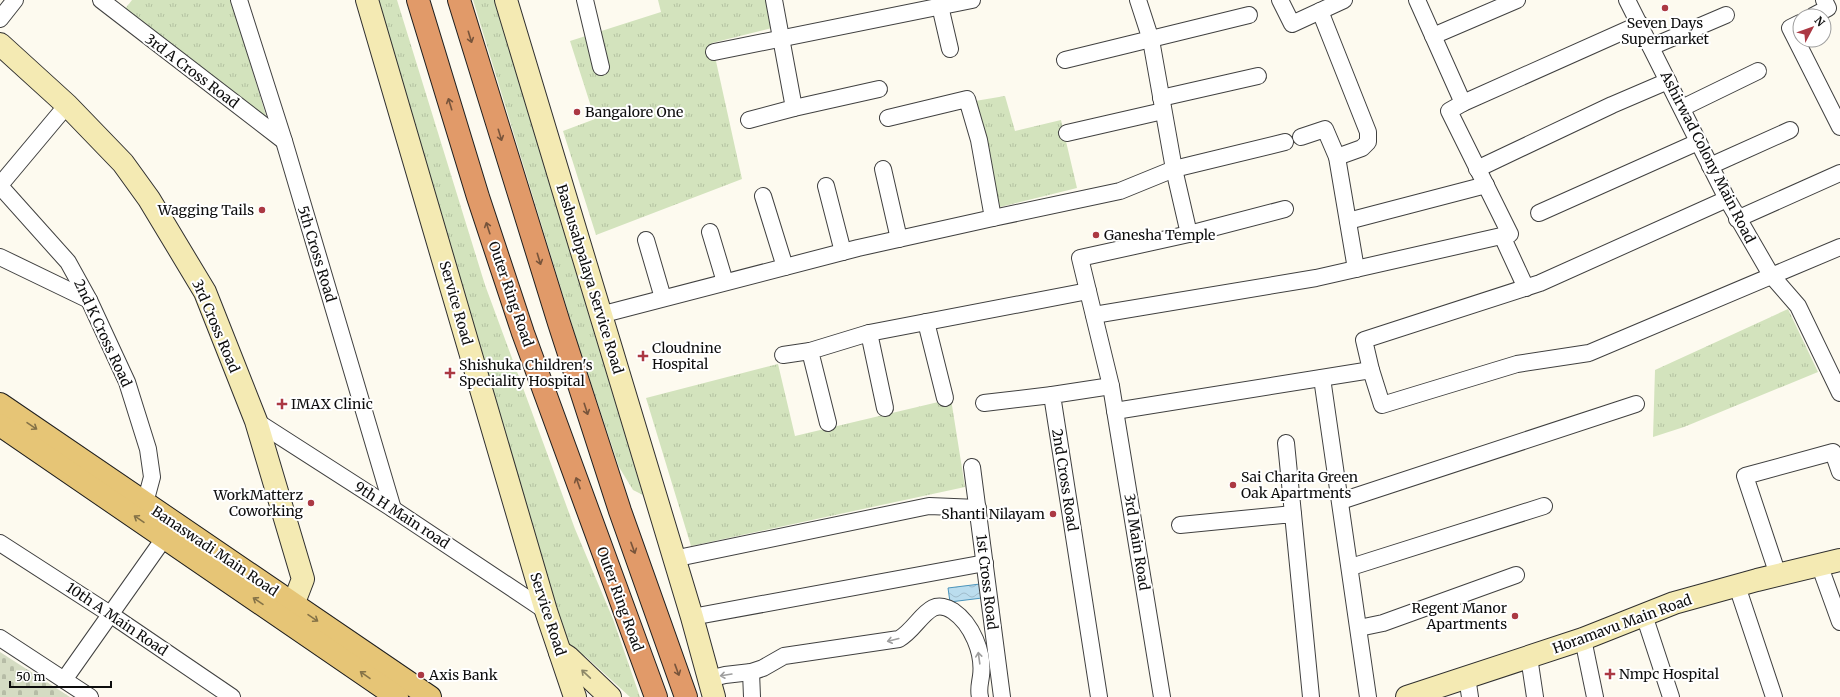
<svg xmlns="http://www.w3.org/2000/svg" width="1840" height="697" viewBox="0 0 1840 697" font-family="Merriweather,serif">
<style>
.grass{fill:url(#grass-tufts)}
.cemetery{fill:url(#cemetery-stones)}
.water{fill:url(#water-waves);stroke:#4b94bb}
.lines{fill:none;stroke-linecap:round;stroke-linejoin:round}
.street-casing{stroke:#404040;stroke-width:18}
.secondary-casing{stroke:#2f2f2f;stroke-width:24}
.primary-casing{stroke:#1e1e1e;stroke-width:24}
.highway-casing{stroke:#1e1e1e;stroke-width:24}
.street{stroke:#fff;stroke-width:16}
.secondary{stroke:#f4eab3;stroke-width:22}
.primary{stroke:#e6c576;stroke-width:22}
.highway{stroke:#e19a69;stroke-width:22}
.oneway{stroke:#77543b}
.oneway2{stroke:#847247}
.oneway3{stroke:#9e9e9e}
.oneway4{stroke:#8c8768}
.poi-dot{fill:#ab3843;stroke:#fff;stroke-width:1.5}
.labels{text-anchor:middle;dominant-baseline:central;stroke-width:4;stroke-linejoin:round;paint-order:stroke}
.poi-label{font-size:14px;fill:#0d0d0d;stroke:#fff;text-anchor:start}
.street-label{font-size:14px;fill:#0d0d0d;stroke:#fff}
</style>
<defs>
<pattern id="grass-tufts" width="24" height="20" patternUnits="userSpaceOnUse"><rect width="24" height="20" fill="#d3e3bd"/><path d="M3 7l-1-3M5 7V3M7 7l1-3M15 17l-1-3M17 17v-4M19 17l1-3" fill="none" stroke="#b4c2a1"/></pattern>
<pattern id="cemetery-stones" width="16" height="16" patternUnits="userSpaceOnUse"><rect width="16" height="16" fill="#d5dcc3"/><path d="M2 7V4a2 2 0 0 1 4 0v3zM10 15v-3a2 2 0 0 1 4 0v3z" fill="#b6bca6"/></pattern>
<pattern id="water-waves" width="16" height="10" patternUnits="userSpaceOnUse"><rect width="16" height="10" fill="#bde"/><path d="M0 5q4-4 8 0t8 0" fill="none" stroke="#a0bccb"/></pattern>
</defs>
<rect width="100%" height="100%" fill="#fdfaef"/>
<g class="grass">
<polygon points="132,0 231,0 267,119 125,9"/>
<polygon points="370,0 397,0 485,285 575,529 613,619 640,697 630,697 585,656 571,652 509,462"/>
<polygon points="473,0 494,0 643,495 633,490 619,467 577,341"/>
<polygon points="658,0 767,0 772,28 712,43 742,179 596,235 563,131 595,119 570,41 661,12"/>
<polygon points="1005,96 1015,131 1061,120 1077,188 1000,207 975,101"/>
<polygon points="1788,309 1818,372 1684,427 1653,437 1655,370"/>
<polygon points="778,364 795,436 951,399 965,487 691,546 646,398"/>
</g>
<polygon class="cemetery" points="0,652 70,697 0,697"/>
<polygon class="water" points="980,584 982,598 950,602 948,588"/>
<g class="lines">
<defs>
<g id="street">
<polyline points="101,0 284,141"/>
<polyline points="239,0 284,141 393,509"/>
<polyline points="585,0 601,67"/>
<polyline points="1280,0 1292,24 1344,0"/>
<polyline points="1627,0 1727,199 1771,275 1798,306 1840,393"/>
<polyline points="940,6 950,49"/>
<polyline points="1320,11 1368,132 1368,142 1362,148 1337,157"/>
<polyline points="1813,16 1828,8 1824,0"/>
<polyline points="0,19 15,0"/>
<polyline points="1800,23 1790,28 1840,127"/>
<polyline points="1433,36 1517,0"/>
<polyline points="1651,47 1726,15"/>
<polyline points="714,52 972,0"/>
<polyline points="1065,60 1249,15"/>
<polyline points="1161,98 1258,76"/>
<polyline points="1463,103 1640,24"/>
<polyline points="794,108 879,89"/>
<polyline points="1682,108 1758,71"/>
<polyline points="749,120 794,108 774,0"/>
<polyline points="1067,133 1163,111"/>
<polyline points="1301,137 1325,129 1337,157 1356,269"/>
<polyline points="1710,166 1790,130"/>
<polyline points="883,169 899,239"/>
<polyline points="1477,169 1612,105 1668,81"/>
<polyline points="0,185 67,105"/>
<polyline points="0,186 68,262 89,300 127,382 148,449 152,477 145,503"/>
<polyline points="826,186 843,252"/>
<polyline points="763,196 785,267"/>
<polyline points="1539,213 1698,142"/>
<polyline points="993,218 1120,191 1174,169 1285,142"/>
<polyline points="1737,219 1840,173"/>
<polyline points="1348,221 1486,185"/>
<polyline points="710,232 725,282"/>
<polyline points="1189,234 1285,209"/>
<polyline points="1502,236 1526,288"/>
<polyline points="646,240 663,298"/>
<polyline points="0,257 89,300"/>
<polyline points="600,315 858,248 993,218 979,140 967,99 888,118"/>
<polyline points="1094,315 1316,278 1510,234 1449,111 1463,103 1417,0"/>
<polyline points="926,322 945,398"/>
<polyline points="869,333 885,408"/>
<polyline points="783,355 810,351"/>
<polyline points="1371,370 1364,340 1540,283 1727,199"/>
<polyline points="1322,378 1368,697"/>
<polyline points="1111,386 1162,697"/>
<polyline points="984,403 1052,395"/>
<polyline points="1115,411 1371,370 1382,405 1517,364 1589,353 1840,247"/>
<polyline points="256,421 393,509 546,611"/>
<polyline points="828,423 810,351 869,333 1088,291"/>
<polyline points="1286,443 1293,514"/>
<polyline points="972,467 1002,697"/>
<polyline points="1341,501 1636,404"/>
<polyline points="1180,525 1293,514 1311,697"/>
<polyline points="0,543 110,614 232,697"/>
<polyline points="673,559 929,506 978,508"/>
<polyline points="1819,564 1840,622"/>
<polyline points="1351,567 1544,506"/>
<polyline points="1778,575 1745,476 1833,452 1840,472"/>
<polyline points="1737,586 1774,697"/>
<polyline points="1644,615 1671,697"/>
<polyline points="692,617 985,563"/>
<polyline points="1359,628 1383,623 1516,575"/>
<polyline points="0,638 90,697"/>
<polyline points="1583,639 1595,697"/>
<polyline points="1529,657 1535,697"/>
<polyline points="751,672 752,697"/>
<polyline points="1467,677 1470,697"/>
<path d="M709,679L725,675L751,672L763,668L784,656L899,639C913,631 921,614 933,608C939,605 947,607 953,611C972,624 984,653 981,676C980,684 978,689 980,697"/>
<polyline points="64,680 165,537"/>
<polyline points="1099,697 1052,395 1111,386 1080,258 1189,234 1174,169 1151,40 1138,0"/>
</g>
<g id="secondary">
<polyline points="367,0 546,611 575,697"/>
<polyline points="506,0 692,617 714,697"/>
<polyline points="0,44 67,105 123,163 149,199 205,292 256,421 303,579 293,605 285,619"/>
<polyline points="560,652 568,657 610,697"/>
<polyline points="1407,697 1583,639 1674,603 1757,580 1840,560"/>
</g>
<g id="primary">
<polyline points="0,404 430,697"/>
<polyline points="0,425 397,697"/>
</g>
<g id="highway">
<polyline points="418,0 478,197 523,333 656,697"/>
<polyline points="459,0 559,323 620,511 686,697"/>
</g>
</defs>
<use href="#street" class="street-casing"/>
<use href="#secondary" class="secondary-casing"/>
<use href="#primary" class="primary-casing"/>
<use href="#highway" class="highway-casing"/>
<use href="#street" class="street"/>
<use href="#secondary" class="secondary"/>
<use href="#primary" class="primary"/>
<use href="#highway" class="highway"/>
</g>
<defs><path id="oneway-shaft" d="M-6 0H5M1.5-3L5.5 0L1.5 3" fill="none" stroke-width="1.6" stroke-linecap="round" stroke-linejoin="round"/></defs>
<g class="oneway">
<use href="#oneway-shaft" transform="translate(470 37) rotate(73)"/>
<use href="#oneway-shaft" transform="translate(450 104) rotate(-107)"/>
<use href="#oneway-shaft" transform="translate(500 135) rotate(73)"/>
<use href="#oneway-shaft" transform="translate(488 228) rotate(-108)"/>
<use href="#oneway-shaft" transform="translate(539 259) rotate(73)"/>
<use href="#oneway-shaft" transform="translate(586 409) rotate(72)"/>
<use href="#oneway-shaft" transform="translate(578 483) rotate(-110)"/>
<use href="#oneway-shaft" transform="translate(633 548) rotate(70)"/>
<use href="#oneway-shaft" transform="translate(677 670) rotate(70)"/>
</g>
<g class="oneway2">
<use href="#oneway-shaft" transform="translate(32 426) rotate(34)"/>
<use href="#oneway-shaft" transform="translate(139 519) rotate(-146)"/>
<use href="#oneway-shaft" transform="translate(258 601) rotate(-146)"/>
<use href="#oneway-shaft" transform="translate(313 618) rotate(34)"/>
<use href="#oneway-shaft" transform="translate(365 675) rotate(-145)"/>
</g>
<g class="oneway3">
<use href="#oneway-shaft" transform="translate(893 640) rotate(166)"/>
<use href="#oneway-shaft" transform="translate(979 658) rotate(-98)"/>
<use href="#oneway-shaft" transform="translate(726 675) rotate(171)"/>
</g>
<use class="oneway4" href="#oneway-shaft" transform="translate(586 674) rotate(-137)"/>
<g class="poi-dot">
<circle cx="1665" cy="8" r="4"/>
<circle cx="577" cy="112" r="4"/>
<circle cx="262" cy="210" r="4"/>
<circle cx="1096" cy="235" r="4"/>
<path d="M641 350h4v4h4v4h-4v4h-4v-4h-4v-4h4z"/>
<path d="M448 367h4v4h4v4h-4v4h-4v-4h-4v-4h4z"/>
<path d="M280 398h4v4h4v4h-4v4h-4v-4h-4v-4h4z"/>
<circle cx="1233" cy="485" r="4"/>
<circle cx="311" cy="503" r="4"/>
<circle cx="1053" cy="514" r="4"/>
<circle cx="1515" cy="616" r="4"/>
<path d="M1608 668h4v4h4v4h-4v4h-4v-4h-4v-4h4z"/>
<circle cx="421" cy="675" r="4"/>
</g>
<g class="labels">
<g class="poi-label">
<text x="1665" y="23" text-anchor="middle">Seven Days<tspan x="1665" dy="16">Supermarket</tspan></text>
<text x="585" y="112">Bangalore One</text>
<text x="254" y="210" text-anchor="end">Wagging Tails</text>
<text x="1104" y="235">Ganesha Temple</text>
<text x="652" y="348">Cloudnine<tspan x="652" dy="16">Hospital</tspan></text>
<text x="459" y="365">Shishuka Children's<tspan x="459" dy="16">Speciality Hospital</tspan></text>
<text x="291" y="404">IMAX Clinic</text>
<text x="1241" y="477">Sai Charita Green<tspan x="1241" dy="16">Oak Apartments</tspan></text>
<text x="303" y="495" text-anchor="end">WorkMatterz<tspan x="303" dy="16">Coworking</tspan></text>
<text x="1045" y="514" text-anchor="end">Shanti Nilayam</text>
<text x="1507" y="608" text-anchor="end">Regent Manor<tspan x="1507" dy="16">Apartments</tspan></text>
<text x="1619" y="674">Nmpc Hospital</text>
<text x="429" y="675">Axis Bank</text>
</g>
<g class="street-label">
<text transform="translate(192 71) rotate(37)">3rd A Cross Road</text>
<text transform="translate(1708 157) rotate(63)">Ashirwad Colony Main Road</text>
<text transform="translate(317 254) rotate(73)">5th Cross Road</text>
<text transform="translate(590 279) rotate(73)">Basbusabpalaya Service Road</text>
<text transform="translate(511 294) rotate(71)">Outer Ring Road</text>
<text transform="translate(456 303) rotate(74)">Service Road</text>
<text transform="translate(216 326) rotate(67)">3rd Cross Road</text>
<text transform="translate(103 333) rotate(65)">2nd K Cross Road</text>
<text transform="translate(1065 480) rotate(81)">2nd Cross Road</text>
<text transform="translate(402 515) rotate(33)">9th H Main road</text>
<text transform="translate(1137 542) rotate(81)">3rd Main Road</text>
<text transform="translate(215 551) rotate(34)">Banaswadi Main Road</text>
<text transform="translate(987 582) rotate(83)">1st Cross Road</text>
<text transform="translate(620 599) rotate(70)">Outer Ring Road</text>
<text transform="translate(548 614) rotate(72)">Service Road</text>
<text transform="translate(117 619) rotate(34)">10th A Main Road</text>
<text transform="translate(1622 624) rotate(-20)">Horamavu Main Road</text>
</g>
</g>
<g transform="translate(1812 28) rotate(49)"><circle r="19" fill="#ffffff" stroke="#9e9e9e"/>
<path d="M0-3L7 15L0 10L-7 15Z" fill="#ab3843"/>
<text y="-6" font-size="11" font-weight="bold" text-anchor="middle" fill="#0d0d0d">N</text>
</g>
<path d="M10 681v6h101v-6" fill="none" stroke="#0d0d0d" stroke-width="2"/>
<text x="16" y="681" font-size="12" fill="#0d0d0d" stroke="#ffffff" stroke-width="3" paint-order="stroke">50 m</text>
</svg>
